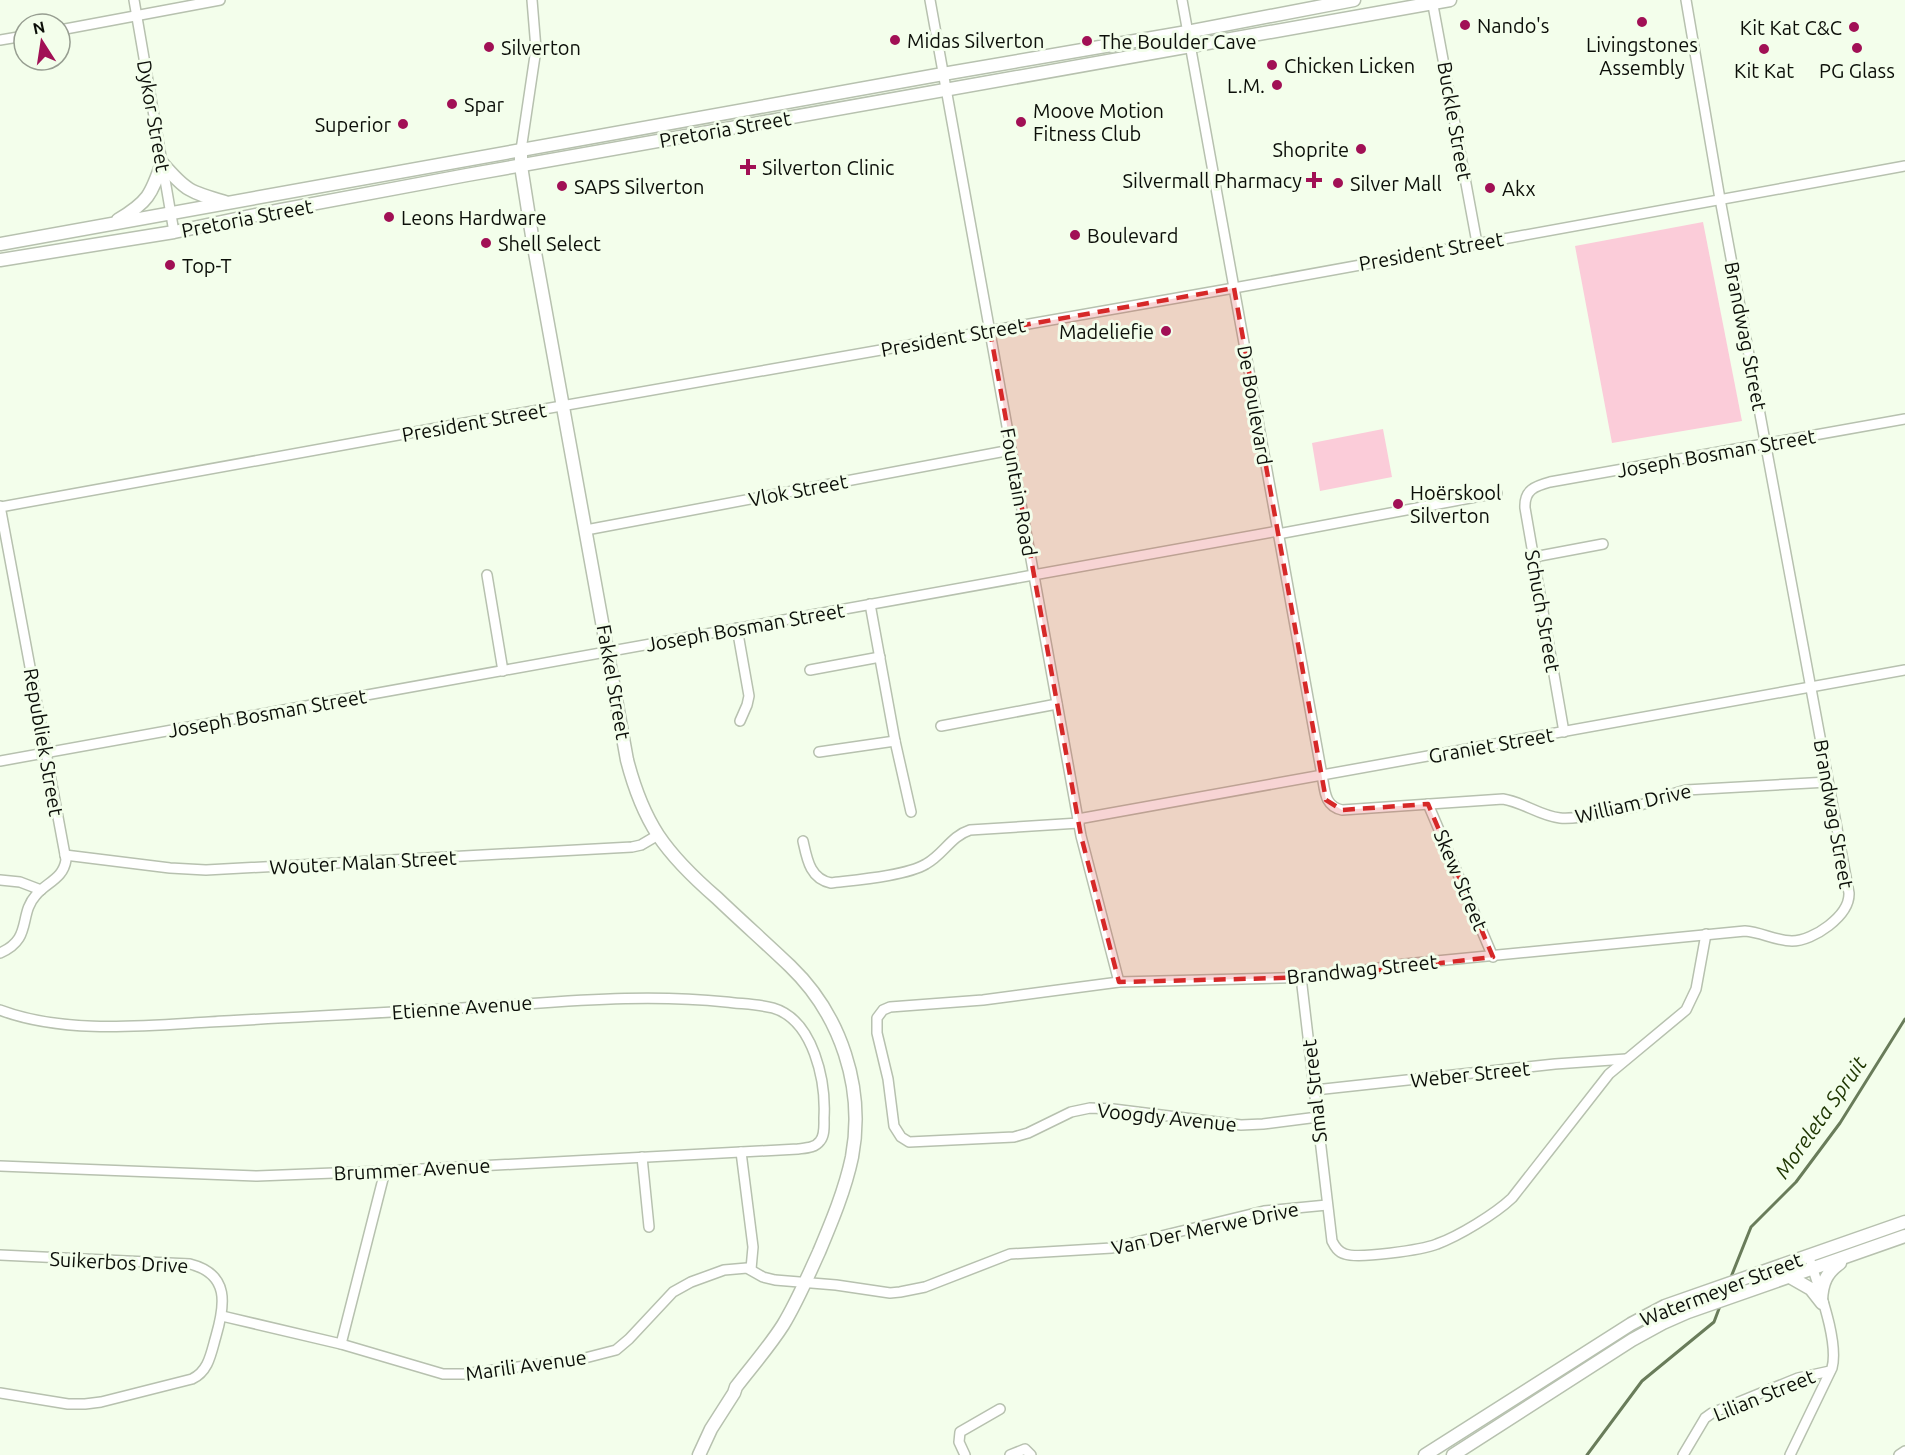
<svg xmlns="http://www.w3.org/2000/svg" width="1905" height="1455" viewBox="0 0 1905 1455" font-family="Ubuntu,sans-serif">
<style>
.green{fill:#fbccd9}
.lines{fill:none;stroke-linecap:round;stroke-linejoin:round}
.stream{stroke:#697c5a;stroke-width:3}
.street-casing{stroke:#b7c1af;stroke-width:12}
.secondary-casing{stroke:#b7c1af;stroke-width:15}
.street{stroke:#fff;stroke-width:9}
.secondary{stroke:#fff;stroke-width:12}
.marked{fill:#d62828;fill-opacity:0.2;stroke:#d62828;stroke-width:4.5;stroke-dasharray:12 8;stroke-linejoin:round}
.poi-dot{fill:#a11055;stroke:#f3feeb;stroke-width:2}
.labels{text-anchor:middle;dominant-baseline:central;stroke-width:6;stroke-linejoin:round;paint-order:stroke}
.poi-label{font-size:20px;fill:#0c0f09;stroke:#f3feeb;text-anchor:start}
.street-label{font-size:20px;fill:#0c0f09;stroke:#f3feeb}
.water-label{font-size:21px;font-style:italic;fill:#1e3501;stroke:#f3feeb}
</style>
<rect width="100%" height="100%" fill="#f3feeb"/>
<g class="green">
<polygon points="1703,222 1742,421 1612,443 1575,246"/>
<polygon points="1383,429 1392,477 1320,491 1312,443"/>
</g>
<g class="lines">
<g class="stream">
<polyline points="1731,1277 1751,1227 1796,1182 1840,1123 1905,1019"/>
<polyline points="1587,1455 1642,1381 1714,1322 1720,1306"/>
</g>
<defs>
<g id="street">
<polyline points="134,0 174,232"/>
<polyline points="930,0 1081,836 1119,982"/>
<path d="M1182,0L1322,775C1325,790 1324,806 1342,810L1503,799C1523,802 1540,816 1560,818C1578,820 1628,809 1647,803C1660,799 1672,793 1686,790L1828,782"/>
<polyline points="1432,0 1477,243"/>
<polyline points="60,30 220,0"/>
<polyline points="0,40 24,36"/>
<polyline points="521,150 536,49 532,0"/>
<path d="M0,506L66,860C63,879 47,882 36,895C18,915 33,939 0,953"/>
<polyline points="0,507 459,424 1234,288 1905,166"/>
<polyline points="586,530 1011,450"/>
<polyline points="1278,534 1497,493"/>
<polyline points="1534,557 1603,544"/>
<polyline points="487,575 503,671"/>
<polyline points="870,604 895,741 911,812"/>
<polyline points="737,628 749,696 747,705 740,721"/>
<polyline points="810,670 880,657"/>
<polyline points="941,726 1057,704"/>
<path d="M1564,732L1525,508C1524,490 1535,486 1550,482L1905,419"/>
<polyline points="819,752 895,741"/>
<polyline points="0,761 1278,531"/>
<polyline points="1428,804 1493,957"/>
<polyline points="1078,819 1905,670"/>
<path d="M803,841C807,859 810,879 831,883C855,880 906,876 926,864C943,855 951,836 970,830L1079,823"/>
<polyline points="65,855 170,868 206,870 632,847 641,845 658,835"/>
<polyline points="0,880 20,882 41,890"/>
<path d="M1301,977L1332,1241C1335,1247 1338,1252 1345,1254C1358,1259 1422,1250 1437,1244C1459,1236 1495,1214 1512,1198L1609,1074L1686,1010L1696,989L1706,934"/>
<path d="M0,1010C64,1034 142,1026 209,1022C314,1016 420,1011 525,1004C592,999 659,995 726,1002C741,1004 758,1004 773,1008C814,1020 826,1082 824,1118C824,1125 825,1135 820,1141C815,1148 806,1148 798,1149L385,1171L257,1176L0,1166"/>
<polyline points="1315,1090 1555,1064 1626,1059"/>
<path d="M1318,1117L1263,1124L1241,1125L1113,1109L1090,1108L1071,1112L1028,1133L1014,1137L909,1142L901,1137L894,1126L888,1079L877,1033V1018L883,1010L890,1007L983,1000L1119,982L1319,977L1405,964L1745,931C1761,932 1776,941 1792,941C1813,941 1850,916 1849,893L1720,199L1686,0"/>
<polyline points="741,1152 753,1247 751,1269"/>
<polyline points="642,1157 649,1227"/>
<path d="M0,1255L190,1264C230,1274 225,1305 216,1336C211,1353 209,1371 192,1379L101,1402L85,1404H68L0,1393"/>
<polyline points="222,1316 341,1344 443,1374 464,1374 585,1358 616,1350 629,1339 673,1292 691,1282 724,1270 747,1268 763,1277 775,1280 836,1285 890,1293 900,1292 925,1287 1010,1254 1112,1248 1264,1211 1327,1205"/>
<polyline points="341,1344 385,1171"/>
<polyline points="965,1455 959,1442 960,1432 1000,1409"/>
<polyline points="1010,1455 1025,1449 1031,1455"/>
<polyline points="1683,1455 1705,1418 1712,1413 1798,1378 1830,1371"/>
<path d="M1790,1455L1832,1368C1839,1342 1819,1289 1811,1263"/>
<polyline points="1899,1455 1905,1451"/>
</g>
<g id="secondary">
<path d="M521,150V166L532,236L627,760C634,787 643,812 658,835C674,859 695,879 717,898C741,921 766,943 790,966C841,1015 865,1088 852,1157C845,1190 832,1221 819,1252C808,1276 797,1302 783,1325C769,1347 752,1366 736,1387L734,1393L711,1429L699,1455"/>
<path d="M162,163C186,191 190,192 225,202"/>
<path d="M118,220C148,202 151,195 162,163"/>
<polyline points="0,244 943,74 1187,32 1354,0"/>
<polyline points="0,260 174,232 280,210 467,175 1450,0"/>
<polyline points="1790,1277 1811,1289 1822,1303"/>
<path d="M1821,1300C1822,1283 1826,1273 1840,1263"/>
<polyline points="1425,1455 1631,1324 1665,1306 1905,1222"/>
<polyline points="1453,1455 1632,1340 1663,1323 1688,1312 1905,1236"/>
</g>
</defs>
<use href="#street" class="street-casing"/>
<use href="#secondary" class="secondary-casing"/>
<use href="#street" class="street"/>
<use href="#secondary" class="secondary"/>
</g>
<path class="marked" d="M1234,288L1326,800L1342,810L1428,804L1493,957L1319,977L1119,982L1081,836L990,331Z"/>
<g class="poi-dot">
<circle cx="1642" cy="22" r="6"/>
<circle cx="1465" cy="25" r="6"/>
<circle cx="1854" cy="27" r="6"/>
<circle cx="895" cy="40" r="6"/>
<circle cx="1087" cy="41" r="6"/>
<circle cx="489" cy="47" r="6"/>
<circle cx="1857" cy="48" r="6"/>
<circle cx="1764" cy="49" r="6"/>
<circle cx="1272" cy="65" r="6"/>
<circle cx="1277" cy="85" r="6"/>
<circle cx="452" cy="104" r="6"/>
<circle cx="1021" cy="122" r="6"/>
<circle cx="403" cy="124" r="6"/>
<circle cx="1361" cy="149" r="6"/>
<path d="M745 158h6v6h6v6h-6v6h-6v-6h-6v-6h6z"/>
<path d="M1311 171h6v6h6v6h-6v6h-6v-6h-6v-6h6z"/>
<circle cx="1338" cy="183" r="6"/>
<circle cx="562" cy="186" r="6"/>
<circle cx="1490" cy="188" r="6"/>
<circle cx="389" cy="217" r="6"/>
<circle cx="1075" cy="235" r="6"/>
<circle cx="486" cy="243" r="6"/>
<circle cx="170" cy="265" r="6"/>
<circle cx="1166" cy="331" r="6"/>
<circle cx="1398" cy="504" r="6"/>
</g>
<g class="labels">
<g class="poi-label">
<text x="1477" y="25">Nando's</text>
<text x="1842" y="27" text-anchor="end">Kit Kat C&amp;C</text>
<text x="907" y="40">Midas Silverton</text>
<text x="1099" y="41">The Boulder Cave</text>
<text x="1642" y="44" text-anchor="middle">Livingstones<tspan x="1642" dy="23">Assembly</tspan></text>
<text x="501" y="47">Silverton</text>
<text x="1284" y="65">Chicken Licken</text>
<text x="1764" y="70" text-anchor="middle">Kit Kat</text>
<text x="1857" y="70" text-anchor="middle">PG Glass</text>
<text x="1265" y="85" text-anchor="end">L.M.</text>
<text x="464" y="104">Spar</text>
<text x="1033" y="110">Moove Motion<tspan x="1033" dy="23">Fitness Club</tspan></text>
<text x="391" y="124" text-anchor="end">Superior</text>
<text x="1349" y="149" text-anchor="end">Shoprite</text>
<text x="762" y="167">Silverton Clinic</text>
<text x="1302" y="180" text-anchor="end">Silvermall Pharmacy</text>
<text x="1350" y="183">Silver Mall</text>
<text x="574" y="186">SAPS Silverton</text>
<text x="1502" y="188">Akx</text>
<text x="401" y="217">Leons Hardware</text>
<text x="1087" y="235">Boulevard</text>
<text x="498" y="243">Shell Select</text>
<text x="182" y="265">Top-T</text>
<text x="1154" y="331" text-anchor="end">Madeliefie</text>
<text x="1410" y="492">Hoërskool<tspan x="1410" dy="23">Silverton</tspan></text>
</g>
<g class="street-label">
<text transform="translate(154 116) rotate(80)">Dykor Street</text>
<text transform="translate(1455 121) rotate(80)">Buckle Street</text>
<text transform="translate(725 129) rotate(-10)">Pretoria Street</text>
<text transform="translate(247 218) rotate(-11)">Pretoria Street</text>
<text transform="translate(1431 251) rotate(-10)">President Street</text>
<text transform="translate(1746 336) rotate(79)">Brandwag Street</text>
<text transform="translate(953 337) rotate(-10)">President Street</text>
<text transform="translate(1255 405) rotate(80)">De Boulevard</text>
<text transform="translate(474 422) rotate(-10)">President Street</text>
<text transform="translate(1716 453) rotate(-10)">Joseph Bosman Street</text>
<text transform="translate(798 490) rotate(-11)">Vlok Street</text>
<text transform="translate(1019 492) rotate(80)">Fountain Road</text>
<text transform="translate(1543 611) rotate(80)">Schuch Street</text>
<text transform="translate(745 627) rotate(-10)">Joseph Bosman Street</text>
<text transform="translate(614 682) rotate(80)">Fakkel Street</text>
<text transform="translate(267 713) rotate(-10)">Joseph Bosman Street</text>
<text transform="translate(44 742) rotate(80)">Republiek Street</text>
<text transform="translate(1491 745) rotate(-10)">Graniet Street</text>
<text transform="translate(1633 803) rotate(-13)">William Drive</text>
<text transform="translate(1834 814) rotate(80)">Brandwag Street</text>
<text transform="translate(363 862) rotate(-3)">Wouter Malan Street</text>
<text transform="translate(1461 880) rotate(67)">Skew Street</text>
<text transform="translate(1362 969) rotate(-6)">Brandwag Street</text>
<text transform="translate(462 1007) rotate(-4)">Etienne Avenue</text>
<text transform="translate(1470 1074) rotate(-6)">Weber Street</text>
<text transform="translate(1314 1091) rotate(-96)">Smal Street</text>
<text transform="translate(1167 1117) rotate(6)">Voogdy Avenue</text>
<text transform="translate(412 1169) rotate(-3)">Brummer Avenue</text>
<text transform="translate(1205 1228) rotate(-12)">Van Der Merwe Drive</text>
<text transform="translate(119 1262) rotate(3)">Suikerbos Drive</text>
<text transform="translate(1721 1289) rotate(-21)">Watermeyer Street</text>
<text transform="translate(526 1365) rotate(-8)">Marili Avenue</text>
<text transform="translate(1764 1395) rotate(-22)">Lilian Street</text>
</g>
<g class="water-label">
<text transform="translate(1820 1117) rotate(-55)">Moreleta Spruit</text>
</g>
</g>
<g transform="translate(42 42) rotate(348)"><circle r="28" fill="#f3feeb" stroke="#979e91" stroke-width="1.5"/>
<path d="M0-4.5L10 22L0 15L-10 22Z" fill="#a11055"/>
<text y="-9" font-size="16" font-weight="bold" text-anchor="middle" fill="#0c0f09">N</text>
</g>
</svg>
